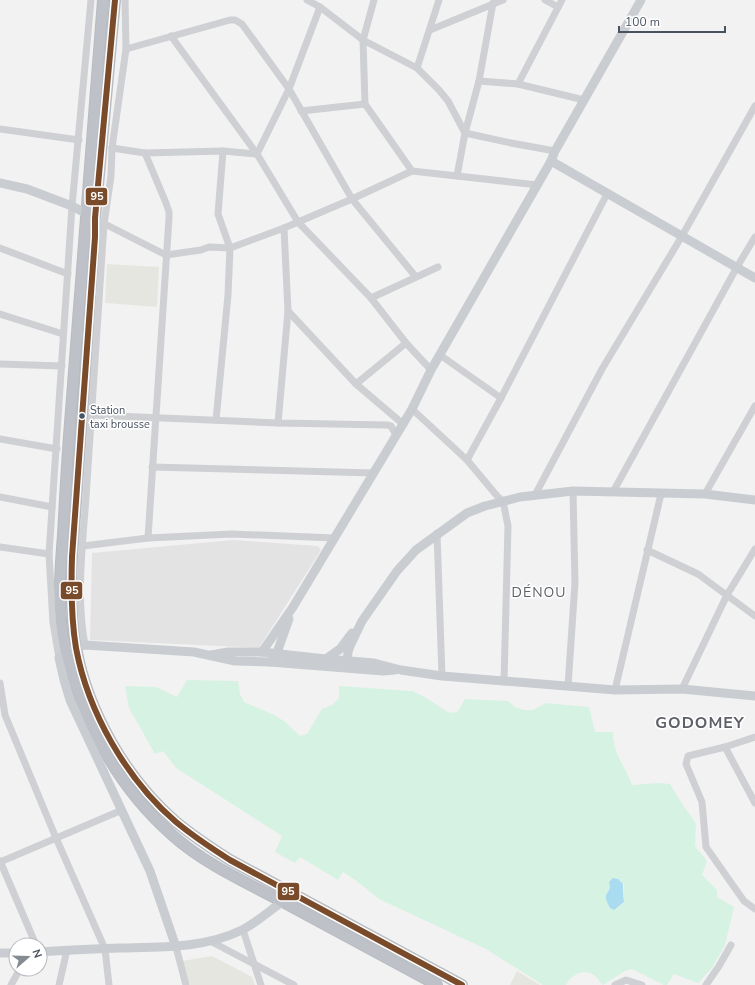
<svg xmlns="http://www.w3.org/2000/svg" width="755" height="985" viewBox="0 0 755 985" font-family="'Nunito Sans',sans-serif">
<style>
.commercial{fill:#e6e6e1}
.education{fill:#e4e3e4}
.green{fill:#d6f2e3;fill-rule:evenodd}
.water{fill:#aadcf1}
.lines{fill:none;stroke-linecap:round;stroke-linejoin:round}
.highway-casing{stroke:#b7bbc2;stroke-width:12}
.minor{stroke:#ced0d3;stroke-width:7}
.major{stroke:#c9cdd1;stroke-width:9}
.highway{stroke:#bec2c8;stroke-width:10}
.bus-1-casing{stroke:#fff;stroke-width:9}
.bus-1{stroke:#7a4b2a;stroke-width:6}
.bus-dot{fill:#485360;stroke:#fff;stroke-width:1.5}
.labels{text-anchor:middle;dominant-baseline:central;stroke-width:3;stroke-linejoin:round;paint-order:stroke}
.bus-label{font-size:11px;fill:#485360;stroke:#fff;text-anchor:start}
.quarter-label{font-size:14px;letter-spacing:1px;fill:#5d6167;stroke:#fff}
.district-label{font-size:16px;font-weight:bold;letter-spacing:1px;fill:#5d6167;stroke:#fff}
.line-badge{stroke:#fff;stroke-width:1.5}
.badge-label{font-size:11px;text-anchor:middle;font-weight:bold;fill:#fff}
</style>
<rect width="100%" height="100%" fill="#f3f2f2"/>
<g class="commercial">
<polygon points="107,264 159,267 157,307 105,303"/>
<polygon points="212,956 252,977 255,985 190,985 182,961"/>
<polygon points="517,971 540,985 510,985"/>
</g>
<polygon class="education" points="233,540 318,546 321,550 259,648 90,640 92,553"/>
<path class="green" d="M187,680L238,681L240,694L244,702L272,714L284,721L300,736L307,734L322,709L332,705L339,698V686L412,691L423,696L448,712L454,713L458,711L465,699L508,701L515,707L524,710H533L546,703L589,707L595,732H613C613,755 625,765 632,785L658,783L670,784L682,804L696,823L695,846L707,861L702,875L717,890V897L734,907L725,945L712,968L698,983L674,974L667,985H664L632,969L625,971L603,985C600,983 598,978 595,976C585,967 571,975 566,985H543L486,949L379,899L358,882L343,872L338,880L300,857L295,863L275,852L282,836L176,768L163,751L155,754L129,708L125,686L156,687L177,697ZM616,878L624,885L623,895L624,903L616,908L607,892L610,888L609,884Z"/>
<path class="water" d="M613,878L618,879L623,884V895L624,902L614,910L610,908C605,897 604,898 610,888L609,882Z"/>
<g class="lines">
<defs>
<g id="highway">
<path d="M103,0C91,141 80,282 70,423C67,461 65,498 63,535C60,572 57,611 65,647C82,719 115,784 171,834C203,863 243,881 281,901C333,929 385,957 437,985"/>
<path d="M115,0L95,218V237L72,557C71,587 71,618 76,648C88,712 126,779 176,822C193,836 211,848 230,860L462,985"/>
</g>
</defs>
<use href="#highway" class="highway-casing"/>
<g class="minor">
<polyline points="307,0 320,7 363,40 417,68 439,90 448,101 465,133 511,143 555,151"/>
<polyline points="374,0 363,40 365,104 412,171"/>
<polyline points="545,0 558,7"/>
<polyline points="430,30 503,0"/>
<polyline points="171,36 257,154 298,222 371,298 406,343 431,370"/>
<polyline points="126,49 230,20 235,20 242,24 289,89 352,199 416,277"/>
<polyline points="417,68 439,0"/>
<polyline points="479,81 518,84 584,100"/>
<polyline points="518,84 562,0"/>
<polyline points="301,111 365,104"/>
<polyline points="0,129 79,140"/>
<polyline points="112,148 145,153 223,151 257,154"/>
<polyline points="145,153 166,203 169,212 169,218 148,538"/>
<polyline points="257,154 289,89 320,7"/>
<polyline points="457,176 465,133 479,81 493,3"/>
<polyline points="101,222 166,255 201,250 209,247 230,248 284,228 352,199 412,171 538,185"/>
<polyline points="0,248 68,274"/>
<polyline points="371,298 438,267"/>
<polyline points="288,311 356,384 403,424"/>
<polyline points="0,314 63,334"/>
<polyline points="440,355 501,398"/>
<polyline points="0,364 62,366"/>
<polyline points="356,384 406,343"/>
<polyline points="412,409 467,460 498,497 503,501 508,526 504,682"/>
<polyline points="92,415 278,423 387,425 391,426 396,435"/>
<polyline points="216,420 228,295 230,248 218,214 223,151"/>
<polyline points="278,423 288,311 284,228"/>
<polyline points="0,439 57,449"/>
<polyline points="467,460 501,398 607,194"/>
<polyline points="152,467 373,473"/>
<polyline points="613,492 737,267 755,237"/>
<polyline points="705,494 755,406"/>
<polyline points="535,495 602,369 682,236 755,106"/>
<polyline points="0,497 52,507"/>
<polyline points="437,533 442,676"/>
<polyline points="83,546 148,538 232,534 335,538"/>
<polyline points="0,547 49,554"/>
<polyline points="647,550 698,574 755,616"/>
<path d="M85,645C75,593 84,535 87,482C93,396 98,310 104,224L111,176L112,148L126,49L125,0"/>
<polyline points="59,658 53,623 49,554 72,206 91,0"/>
<polyline points="0,683 5,715 56,838 105,949 109,985"/>
<polyline points="568,686 575,583 573,491"/>
<polyline points="682,689 727,595 755,549"/>
<polyline points="615,690 661,494"/>
<polyline points="755,737 725,747 688,756 686,764 702,802 706,847 744,901 755,909"/>
<polyline points="725,747 755,803"/>
<polyline points="0,861 36,945"/>
<polyline points="0,862 122,810"/>
<polyline points="243,930 261,985"/>
<polyline points="210,941 294,985"/>
<polyline points="176,947 186,985"/>
<polyline points="11,985 20,969"/>
<polyline points="59,985 67,950"/>
<polyline points="615,985 626,980 642,985"/>
<polyline points="706,985 719,966 731,945"/>
</g>
<g class="major">
<polyline points="551,161 755,278"/>
<polyline points="0,183 27,189 72,206 91,216"/>
<polyline points="262,652 293,607 403,424 412,409 431,370 551,161 555,151 641,0"/>
<polyline points="211,655 228,652 262,652 326,659 340,649 352,633"/>
<polyline points="326,659 374,663 401,670 442,676 615,690 682,689 755,696"/>
<polyline points="270,662 383,671 395,670"/>
<polyline points="344,667 347,663 348,652 350,646 362,621 397,571 416,550 467,513 485,506 520,497 573,491 705,494 755,500"/>
<polyline points="176,947 150,871 70,700 64,680 59,658 76,648 85,645 194,652 235,661 270,662 275,658 289,619"/>
<path d="M40,952C67,950 95,949 122,948C163,947 205,948 242,930C256,923 269,911 282,902"/>
<polyline points="0,953 16,953"/>
</g>
<use href="#highway" class="highway"/>
<defs>
<path id="bus-1" d="M115,0L95,218V237L72,557C71,587 71,618 76,648C88,712 126,779 176,822C193,836 211,848 230,860L462,985"/>
</defs>
<use href="#bus-1" class="bus-1-casing"/>
<use href="#bus-1" class="bus-1"/>
</g>
<circle class="bus-dot" cx="82" cy="416" r="3.5"/>
<g class="labels">
<g class="bus-label">
<text x="90" y="410">Station<tspan x="90" dy="14">taxi brousse</tspan></text>
</g>
<g class="quarter-label">
<text x="539" y="592">DÉNOU</text>
</g>
<g class="district-label">
<text x="700" y="723">GODOMEY</text>
</g>
</g>
<g class="line-badge">
<rect x="85" y="187" width="23" height="19" rx="4" fill="#7a4b2a"/>
<rect x="60" y="581" width="23" height="19" rx="4" fill="#7a4b2a"/>
<rect x="277" y="882" width="23" height="19" rx="4" fill="#7a4b2a"/>
</g>
<g class="badge-label">
<text x="97" y="200">95</text>
<text x="72" y="594">95</text>
<text x="288" y="895">95</text>
</g>
<g transform="translate(28 957) rotate(70)"><circle r="19" fill="#ffffff" stroke="#b6babf"/>
<path d="M0-3L7 15L0 10L-7 15Z" fill="#848b93"/>
<text y="-6" font-size="11" font-weight="bold" text-anchor="middle" fill="#485360">N</text>
</g>
<path d="M619 26v6h106v-6" fill="none" stroke="#485360" stroke-width="2"/>
<text x="625" y="26" font-size="12" fill="#485360" stroke="#ffffff" stroke-width="3" paint-order="stroke">100 m</text>
</svg>
